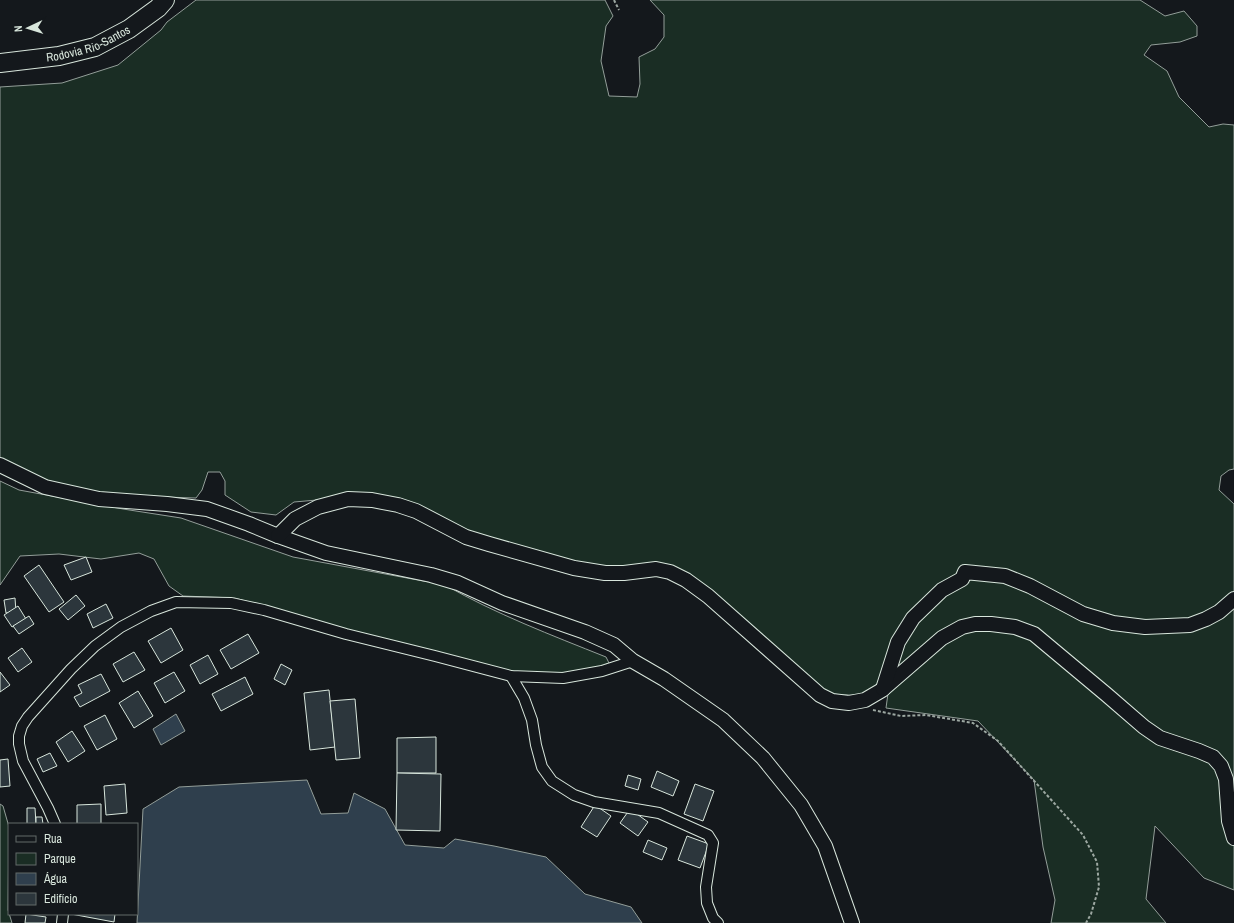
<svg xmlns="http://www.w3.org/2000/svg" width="1234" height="923" viewBox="0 0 1234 923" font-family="'Archivo Narrow',sans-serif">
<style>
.green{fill:#1a2d24;stroke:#939e99}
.water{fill:#2f3f4d;stroke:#939e99}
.building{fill:#2c363c;stroke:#d8e6dc}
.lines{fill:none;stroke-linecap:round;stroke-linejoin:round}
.street-casing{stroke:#d8e6dc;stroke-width:12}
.secondary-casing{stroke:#d8e6dc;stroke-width:16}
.highway-casing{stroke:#d8e6dc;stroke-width:20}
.path{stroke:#9da8a2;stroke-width:2;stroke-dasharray:3 2;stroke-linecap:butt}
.street{stroke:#14181c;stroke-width:10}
.secondary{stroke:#14181c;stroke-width:14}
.highway{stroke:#14181c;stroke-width:18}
.labels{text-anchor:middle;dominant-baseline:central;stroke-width:3;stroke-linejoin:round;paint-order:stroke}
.street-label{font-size:12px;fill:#d8e6dc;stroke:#14181c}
</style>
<rect width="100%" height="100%" fill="#14181c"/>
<g class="green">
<path d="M196,0H605L613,16L606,26L601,61L609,96L637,97L640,84L639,57L655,49L664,37V15L650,0H1140L1165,16L1184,11L1197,26V36L1180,42L1151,45L1144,55L1167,71L1179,97L1209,127L1223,124L1234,125V469L1229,470L1221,476L1219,490L1234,504V890L1204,878L1155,826L1146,899L1166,923H1051L1055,900L1043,847L1034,780L978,721L886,708L893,657C889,665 886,676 881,683C868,698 844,696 827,693L682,574L601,571L467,534L424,509L317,500L294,502L276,515L251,512L225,495V481L220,472H208L202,490L196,498L131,496L79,490L25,473L0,461V87L62,83L118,65L161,30L167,22Z"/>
<path d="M0,481L19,490L123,509L181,518L293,557L445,585C496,614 551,635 606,657L609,663L591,671L555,677L520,674L469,664L235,598L183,596L169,586L154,559L139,553L101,559L59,554L20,556L0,585Z"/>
<polygon points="0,804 3,806 9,827 8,910 12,923 0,923"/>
</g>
<g class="water">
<polygon points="176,714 185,731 161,745 153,729"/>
<polygon points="307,780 321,814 348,813 354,793 385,809 405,845 444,848 455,839 494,846 546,857 585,894 631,907 642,923 137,923 143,809 179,787"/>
</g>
<g class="building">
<polygon points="86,557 92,572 71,580 64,565"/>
<polygon points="39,565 64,602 49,612 24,576"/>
<polygon points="76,595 85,606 68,620 59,609"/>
<polygon points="15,598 16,612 6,613 4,600"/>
<polygon points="106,604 113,618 93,628 87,614"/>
<polygon points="18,606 26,619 12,627 4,615"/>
<polygon points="29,616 34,624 19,634 13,626"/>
<polygon points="171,628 183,650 161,663 148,641"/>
<polygon points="248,634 259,653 231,669 220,650"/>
<polygon points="22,648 32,662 18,672 8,658"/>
<polygon points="134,652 145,670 123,682 113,664"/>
<polygon points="208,655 218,674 200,684 190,665"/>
<polygon points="281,664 292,670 285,685 274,679"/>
<polygon points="0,672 10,685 0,692"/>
<polygon points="174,672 185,691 165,703 154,683"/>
<polygon points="101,674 110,691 80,707 74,697 82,693 78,685"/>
<polygon points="245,677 253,694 221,711 212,694"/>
<polygon points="329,690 335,747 310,750 304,693"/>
<polygon points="138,691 153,716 134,728 119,703"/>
<polygon points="355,699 360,758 336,760 330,701"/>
<polygon points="105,715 117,739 97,750 84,726"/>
<polygon points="72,731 85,751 68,762 56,742"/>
<polygon points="436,737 436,773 397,773 397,738"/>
<polygon points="50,753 57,766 43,772 37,759"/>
<polygon points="8,759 10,786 0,787 0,760"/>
<polygon points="657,771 679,781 673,796 651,787"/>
<polygon points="397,773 441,774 440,831 396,830"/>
<polygon points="628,775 641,779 638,790 625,786"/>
<polygon points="125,784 127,813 106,815 104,786"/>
<polygon points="695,784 714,791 703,821 684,814"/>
<polygon points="101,804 101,824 77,824 77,805"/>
<polygon points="595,805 611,816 597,837 581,827"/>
<polygon points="27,808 35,808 36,824 27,824"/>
<polygon points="630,809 648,822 638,836 620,823"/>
<polygon points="36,817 42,817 43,824 36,824"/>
<polygon points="687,836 709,844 700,868 678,860"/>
<polygon points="648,840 667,848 662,860 643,852"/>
<polygon points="26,914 46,917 45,923 25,923"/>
<polygon points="71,914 115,914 114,922"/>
</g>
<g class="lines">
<defs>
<g id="street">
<polyline points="511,676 524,698 532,720 536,745 542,767 552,781 574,795 594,802 659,813 708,835 713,843 706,887 707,903 713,918 718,923"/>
<polyline points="55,824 48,808 23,761 19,744 19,736 22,726 28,717 71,669 95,646 121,627 151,611 176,602 231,603 264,610 346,634 435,656 511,676 563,678 602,671 633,661"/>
<polyline points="62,923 63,914"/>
</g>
<g id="secondary">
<polyline points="0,465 45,487 99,499 167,504 207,509 249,524 278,536 326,553 431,575 458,583 502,603 585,632 614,645 633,661 664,679 723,720 763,758 801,805 825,846 852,923"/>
<polyline points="278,536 295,519 318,507 348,499 372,500 398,505 416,511 466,537 489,544 574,568 605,573 624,573 656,569 670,572 686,580 708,596 820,695 832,701 849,703 865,700 882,690 942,638 962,627 975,624 991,624 1015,627 1034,634 1107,695 1144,727 1160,738 1199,751 1213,757 1221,766 1226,779 1229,821 1234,838"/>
<polyline points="883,689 898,642 913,618 942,590 962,579 965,572 1005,576 1030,586 1083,614 1113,623 1145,627 1190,625 1206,619 1219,612 1234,599"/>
</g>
<g id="highway">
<path id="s1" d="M0,63L59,56L95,47L129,29L158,8L165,0"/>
</g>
</defs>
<use href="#street" class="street-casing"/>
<use href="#secondary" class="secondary-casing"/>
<use href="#highway" class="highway-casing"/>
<g class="path">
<polyline points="614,0 619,10"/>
<polyline points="873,710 901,716 926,715 973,723 998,741 1083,835 1097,862 1099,887 1091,914 1086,923"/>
</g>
<use href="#street" class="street"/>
<use href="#secondary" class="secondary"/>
<use href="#highway" class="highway"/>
</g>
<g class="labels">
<g class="street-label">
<text stroke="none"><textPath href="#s1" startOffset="91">Rodovia Rio-Santos</textPath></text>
</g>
</g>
<rect x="8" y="823" width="130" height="92" fill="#14181c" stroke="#626a69"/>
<rect x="16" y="836" width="20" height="6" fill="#14181c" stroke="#626a69"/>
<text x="44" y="843" font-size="12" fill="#d8e6dc">Rua</text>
<rect x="16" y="853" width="20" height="12" fill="#1a2d24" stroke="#626a69"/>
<text x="44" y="863" font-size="12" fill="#d8e6dc">Parque</text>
<rect x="16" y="873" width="20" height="12" fill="#2f3f4d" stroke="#626a69"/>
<text x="44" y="883" font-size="12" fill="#d8e6dc">Água</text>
<rect x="16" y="893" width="20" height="12" fill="#2c363c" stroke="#626a69"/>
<text x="44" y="903" font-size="12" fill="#d8e6dc">Edifício</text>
<g transform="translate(28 28) rotate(266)" stroke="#14181c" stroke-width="3" paint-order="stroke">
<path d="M0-3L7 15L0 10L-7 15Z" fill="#d8e6dc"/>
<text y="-6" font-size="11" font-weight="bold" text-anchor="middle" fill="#d8e6dc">N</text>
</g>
</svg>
